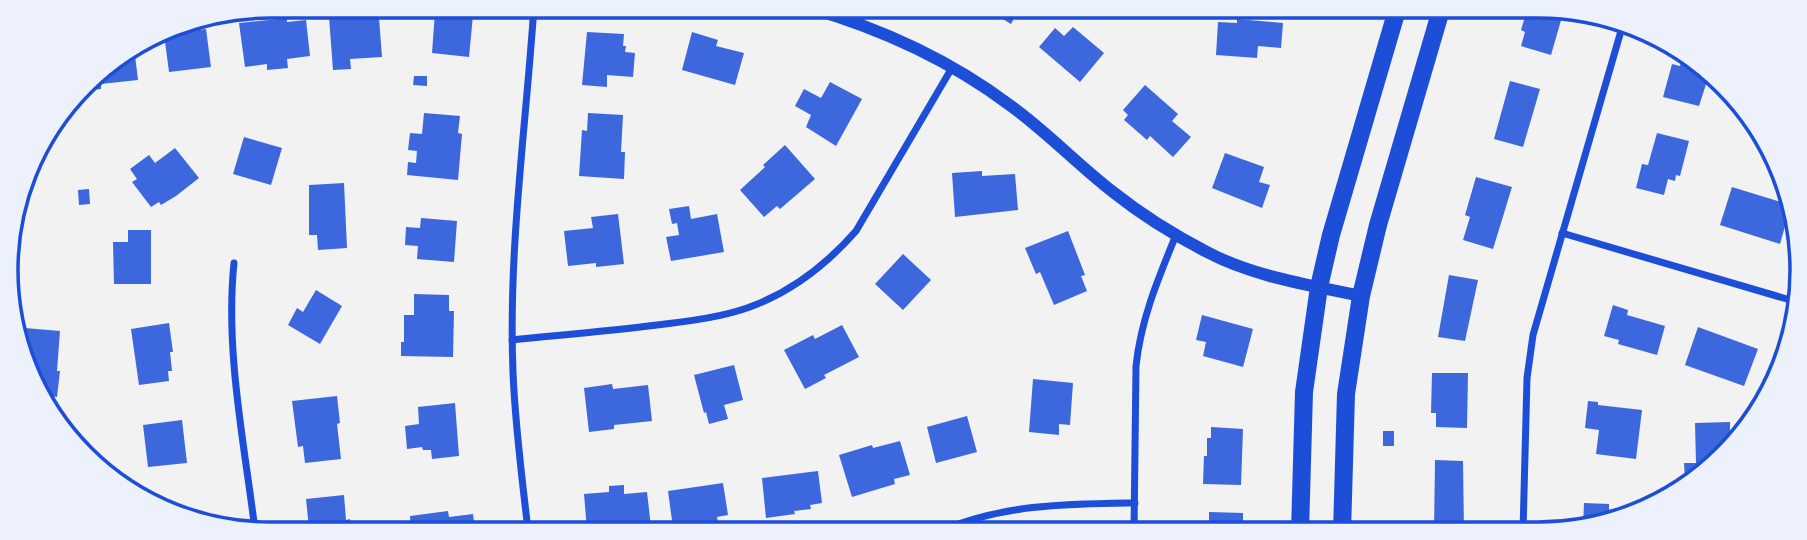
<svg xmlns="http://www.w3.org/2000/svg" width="1807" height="540" viewBox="0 0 1807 540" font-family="'Zilla Slab',serif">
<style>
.building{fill:#3d67dc}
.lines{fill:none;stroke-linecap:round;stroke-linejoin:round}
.minor{stroke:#1d4ed8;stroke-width:7}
.tertiary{stroke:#1d4ed8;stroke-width:12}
.primary{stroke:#1d4ed8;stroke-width:18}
.rim{fill:none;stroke:#1d4ed8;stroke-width:3.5}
</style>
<rect width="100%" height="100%" fill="#f2f2f2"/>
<g class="building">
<polygon points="975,8 1020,8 1011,24 996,15 993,19"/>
<polygon points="1160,9 1178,9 1171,17"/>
<polygon points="1527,10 1564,10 1551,55 1521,46 1525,32 1521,30"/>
<polygon points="435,12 473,15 469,57 432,53"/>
<polygon points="359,15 360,19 379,18 382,57 350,59 351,69 333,70 329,17"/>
<polygon points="287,18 287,22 306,20 310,56 287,59 288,68 267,70 267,64 245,67 239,23"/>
<polygon points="1237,19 1283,23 1281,48 1258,46 1257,58 1216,55 1218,22 1237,23"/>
<polygon points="1073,27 1104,53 1080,82 1039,47 1055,28 1064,36"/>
<polygon points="206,29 211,67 169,72 164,34"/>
<polygon points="587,32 624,34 623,46 626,46 625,52 635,53 633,77 607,75 607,87 582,85"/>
<polygon points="692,32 718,40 716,46 744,53 735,85 682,70"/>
<polygon points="134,47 138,80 101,84 101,89 80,91 95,71"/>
<polygon points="1683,50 1709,75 1699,106 1663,97 1672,64 1680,66"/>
<polygon points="414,76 427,76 427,86 413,85"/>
<polygon points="1510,81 1540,89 1523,147 1494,139"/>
<polygon points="830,82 862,99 836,146 806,127 811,115 795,106 804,89 821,98"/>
<polygon points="1145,85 1178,114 1172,121 1191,137 1173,157 1150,136 1147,140 1124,120 1128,115 1123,110"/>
<polygon points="424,113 460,116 458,133 462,134 458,180 407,175 408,162 416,163 417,151 408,150 410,133 422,134"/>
<polygon points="588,113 623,115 621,152 625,152 624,179 579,176 582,130 587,131"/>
<polygon points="1657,133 1689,141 1680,176 1676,175 1675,181 1668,179 1664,195 1636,188 1642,164 1648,165"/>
<polygon points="244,137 282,148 271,185 233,174"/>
<polygon points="785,145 815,179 780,209 777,206 764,217 740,190 765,167 763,165"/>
<polygon points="175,148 199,178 176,196 161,205 159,202 151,207 132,182 137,179 130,169 149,155 155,163"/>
<polygon points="1225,153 1264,167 1259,182 1270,185 1262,208 1212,188"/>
<polygon points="982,171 982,176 1015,174 1018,210 955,217 952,173"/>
<polygon points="1476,177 1512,187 1493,249 1463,240 1470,217 1465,215"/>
<polygon points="344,183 347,248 318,250 317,235 309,235 309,185"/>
<polygon points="1732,187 1791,205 1780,244 1720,225"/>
<polygon points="89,189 90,204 79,205 78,190"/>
<polygon points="19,197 24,198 18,223 12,222"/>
<polygon points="689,206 691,219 717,214 724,252 671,261 666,237 679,235 677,223 672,224 669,209"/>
<polygon points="618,214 624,264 596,267 596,263 568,266 564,231 593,228 591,217"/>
<polygon points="421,218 457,221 454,262 417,259 418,246 405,245 406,227 420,228"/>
<polygon points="128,230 151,230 151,284 114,284 113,242 128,242"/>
<polygon points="1068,231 1085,275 1081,276 1087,291 1054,305 1040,272 1036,274 1025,248"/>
<polygon points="903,254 931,280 903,310 875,284"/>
<polygon points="1449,275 1478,280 1465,341 1438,337"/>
<polygon points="316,290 342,306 320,344 288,325 297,308 303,312"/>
<polygon points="414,294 449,295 449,311 454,311 453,357 401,356 401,342 404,342 404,315 414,315"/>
<polygon points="1613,305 1628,310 1627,315 1665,326 1657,355 1618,344 1619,340 1604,336"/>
<polygon points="1202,315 1253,329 1243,367 1203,356 1206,342 1196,340"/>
<polygon points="169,323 173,352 170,352 172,371 168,371 169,381 139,385 131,329"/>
<polygon points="842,325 859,357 824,375 826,378 805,389 784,350 813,335 815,339"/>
<polygon points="1698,327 1758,349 1744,386 1685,365"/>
<polygon points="25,328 60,331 57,371 60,371 57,397 40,395 18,346 23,347"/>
<polygon points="734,365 743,400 724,405 728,419 709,424 706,412 704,413 694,375"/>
<polygon points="1432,373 1468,373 1467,428 1436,427 1436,413 1431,413"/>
<polygon points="1033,379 1073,383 1070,425 1059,424 1059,435 1029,432"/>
<polygon points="612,384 613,389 648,385 652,421 614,425 614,429 589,432 584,388"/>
<polygon points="337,396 340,423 337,424 341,459 305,463 303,446 298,447 292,401"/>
<polygon points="1588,401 1598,402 1598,405 1642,410 1636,459 1596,454 1599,430 1585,428"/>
<polygon points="455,403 459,456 432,459 431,450 423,450 422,447 407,449 405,426 419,424 418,407"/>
<polygon points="967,416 977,452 936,463 927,427"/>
<polygon points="182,420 187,463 148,467 143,425"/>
<polygon points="1730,422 1730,446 1712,469 1695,479 1685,480 1684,463 1696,463 1695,423"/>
<polygon points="1211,427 1243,429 1241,485 1203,484 1204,456 1207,456 1207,438 1211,438"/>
<rect x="1383" y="431" width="11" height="15"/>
<polygon points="900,441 910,475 894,479 895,484 852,497 839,455 872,445 873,448"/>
<polygon points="1435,460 1463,461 1464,532 1434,532"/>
<polygon points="818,471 822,503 810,505 811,509 794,511 795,514 766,518 762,478"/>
<polygon points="723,483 728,515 717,517 718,522 673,528 668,491"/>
<polygon points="624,485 624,494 647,492 651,527 634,529 635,530 587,530 584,494 609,492 609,486"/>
<polygon points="344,495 346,520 350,519 352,530 309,528 306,499"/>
<polygon points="1584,503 1609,504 1609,517 1614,517 1614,521 1583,529"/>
<polygon points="448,511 449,517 473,514 475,530 411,530 410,516"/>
<polygon points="1209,512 1243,513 1243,532 1209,532"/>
</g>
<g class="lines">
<g class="minor">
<polyline points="1562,233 1797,302"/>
<path d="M234,263C225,350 244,442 255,530"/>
<path d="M512,340C561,335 609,331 657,325C688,321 718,318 747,308C790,293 827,264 856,231L953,66"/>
<path d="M528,530C522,478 515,425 513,372C508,250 526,127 534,6"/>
<path d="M940,531C1004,504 1066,504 1135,503"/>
<path d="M1134,532L1136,366C1141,319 1158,279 1176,235"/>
<polyline points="1523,532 1527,378 1533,335 1623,24"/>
</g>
<path class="tertiary" d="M806,7C880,28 950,60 1011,106C1047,132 1078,165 1113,192C1142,215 1174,235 1207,252C1254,277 1310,285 1361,296"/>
<g class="primary">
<polyline points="1300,532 1304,392 1319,287 1331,235 1397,10"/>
<polyline points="1342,532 1346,394 1361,296 1378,225 1441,10"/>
</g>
</g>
<path d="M0 0H1807V540H0ZM270 18H1538A252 252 0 0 1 1790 270V270A252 252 0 0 1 1538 522H270A252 252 0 0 1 18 270V270A252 252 0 0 1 270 18Z" fill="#edf1fc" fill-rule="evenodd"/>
<path class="rim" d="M270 18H1538A252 252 0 0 1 1790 270V270A252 252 0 0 1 1538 522H270A252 252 0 0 1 18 270V270A252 252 0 0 1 270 18Z"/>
</svg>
